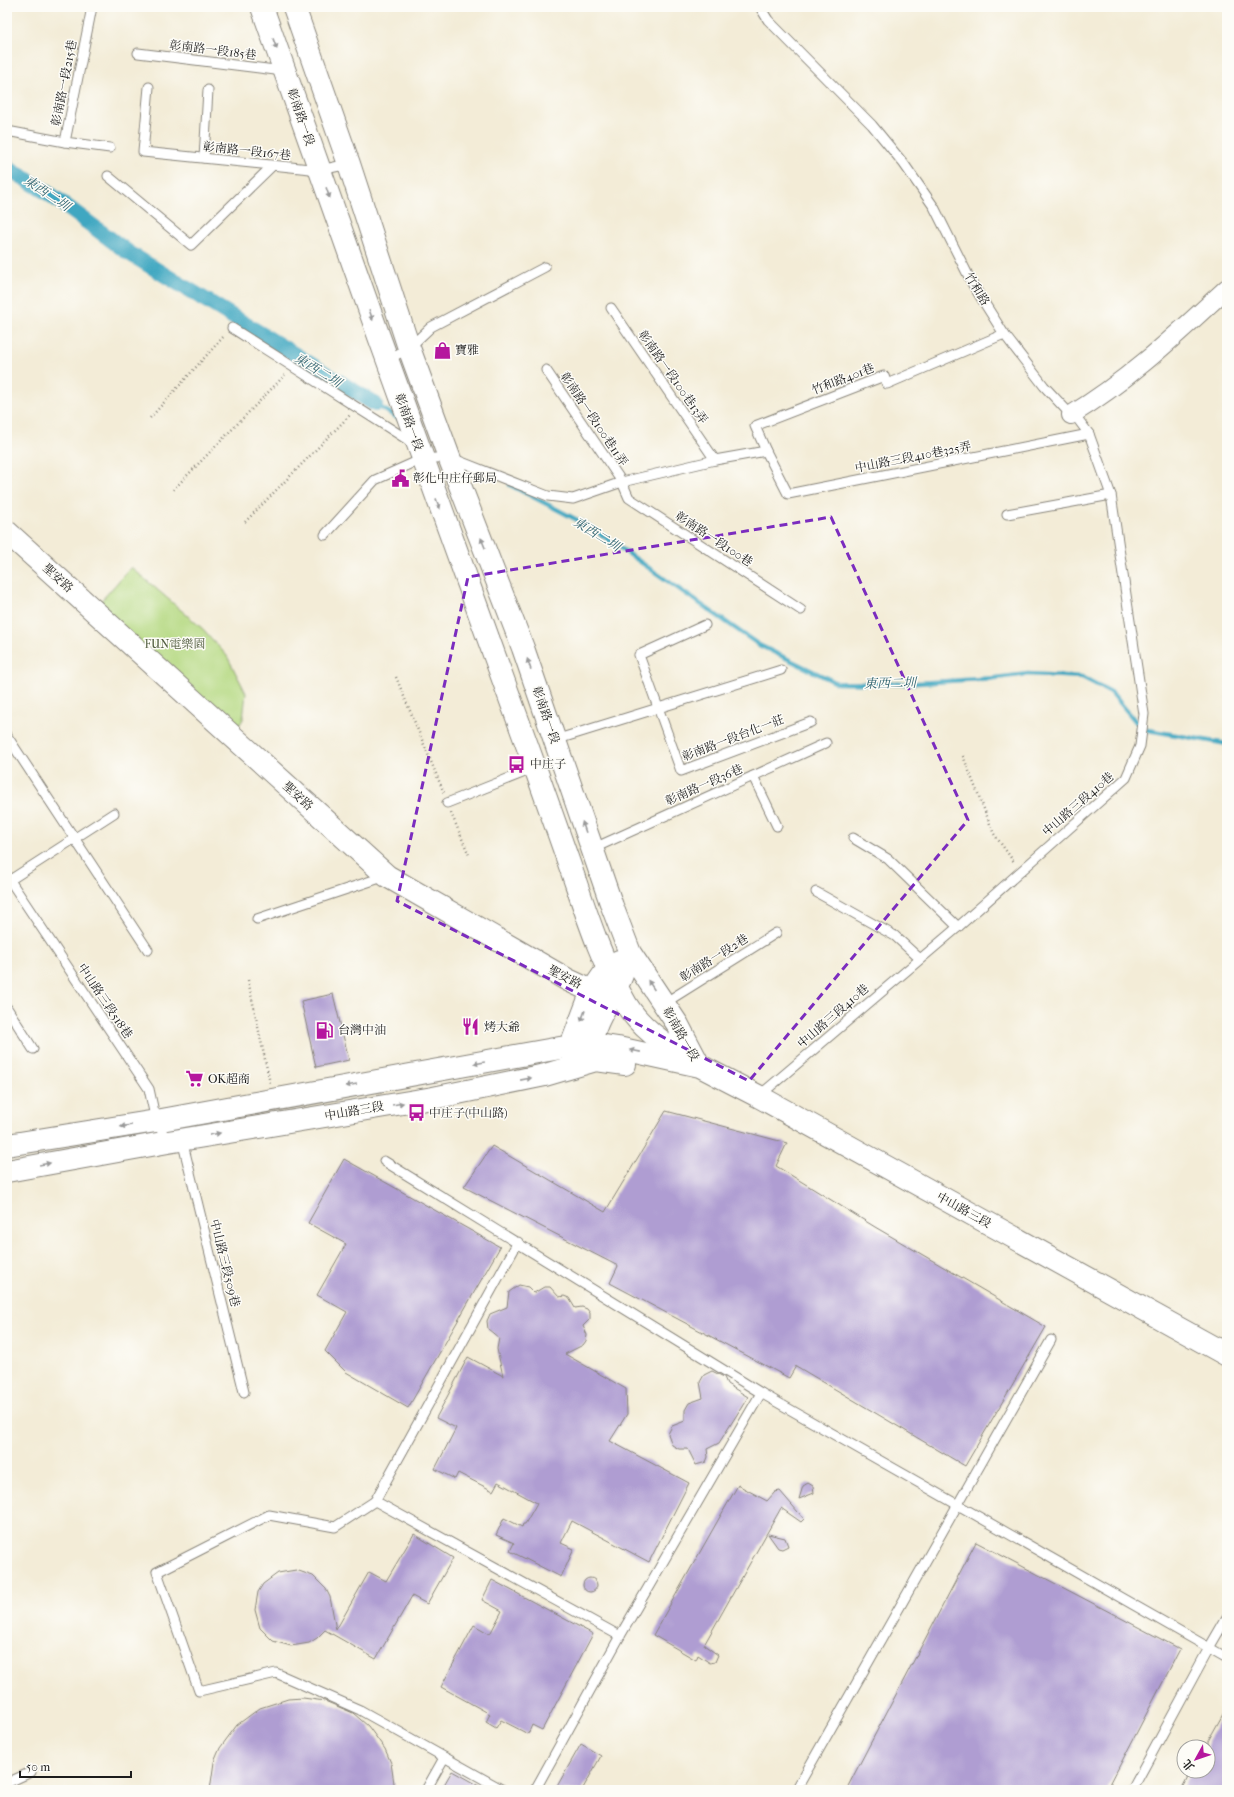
<svg xmlns="http://www.w3.org/2000/svg" width="1234" height="1797" viewBox="0 0 1234 1797" font-family="'IM FELL French Canon','Noto Serif TC',serif">
<style>
.green{fill:#b5d982;stroke:#687a4f}
.lines{fill:none;stroke-linecap:round;stroke-linejoin:round}
.stream{stroke:#41a7c1;stroke-width:4.5}
.canal{stroke:#41a7c1;stroke-width:16}
.building{fill:#af9dd2}
.lane-casing{stroke:#88847a;stroke-width:11}
.street-casing{stroke:#88847a;stroke-width:20}
.secondary-casing{stroke:#88847a;stroke-width:24}
.primary-casing{stroke:#88847a;stroke-width:24}
.path{stroke:#88847a;stroke-width:2.5;stroke-dasharray:1 3;stroke-linecap:butt}
.lane{stroke:#fff;stroke-width:9}
.street{stroke:#fff;stroke-width:18}
.secondary{stroke:#fff;stroke-width:22}
.primary{stroke:#fff;stroke-width:22}
.oneway{fill:#999}
.marked{fill:none;stroke:#7b2cbf;stroke-width:3;stroke-dasharray:8 5;stroke-linejoin:round}
.labels{text-anchor:middle;dominant-baseline:central;stroke-width:3;stroke-linejoin:round;paint-order:stroke}
.street-label{font-size:12px;fill:#1c1c1c;stroke:#fdfcf7}
.poi-label{font-size:12px;fill:#1c1c1c;stroke:#fdfcf7;text-anchor:start}
.park-label{font-size:12px;fill:#525e40;stroke:#fdfcf7}
.water-label{font-size:13px;font-style:italic;fill:#2e626e;stroke:#fdfcf7}
</style>
<rect width="100%" height="100%" fill="#fdfcf7"/>
<filter id="ink" filterUnits="userSpaceOnUse"><feTurbulence type="fractalNoise" baseFrequency=".025" numOctaves="2"/><feDisplacementMap in="SourceGraphic" scale="8" xChannelSelector="R" yChannelSelector="G"/><feConvolveMatrix kernelMatrix="1 2 1 2 8 2 1 2 1" color-interpolation-filters="sRGB"/></filter>
<filter id="wash" filterUnits="userSpaceOnUse"><feTurbulence type="fractalNoise" baseFrequency=".012" numOctaves="4" result="noise"/><feDisplacementMap in="SourceGraphic" scale="16" xChannelSelector="R" yChannelSelector="G"/><feGaussianBlur stdDeviation="0.9" result="paint"/><feColorMatrix in="noise" values="0 0 0 0 0 0 0 0 0 0 0 0 0 0 0 0 0 1.4 0 .05"/><feComposite in="paint" operator="in"/></filter>
<g filter="url(#wash)">
<rect width="100%" height="100%" fill="#f3ecd7"/>
<polygon class="green" points="131,567 203,629 227,656 246,693 243,719 233,736 93,610"/>
<g class="lines">
<g class="stream">
<polyline points="375,404 401,420"/>
<polyline points="510,485 589,526 759,645 837,683 902,684 995,678 1028,674 1082,677 1111,692 1142,729 1227,744"/>
</g>
<polyline class="canal" points="7,167 51,195 129,253 375,404"/>
</g>
<g id="blocks">
<g class="building">
<polygon points="333,994 349,1060 316,1067 301,1001"/>
<polygon points="666,1111 787,1143 776,1166 875,1227 1046,1327 965,1466 796,1366 789,1378 610,1283 618,1266 464,1187 492,1146 605,1212"/>
<polygon points="344,1159 500,1247 408,1408 346,1372 325,1351 347,1312 317,1295 346,1244 308,1223"/>
<polygon points="519,1285 528,1287 534,1293 544,1287 550,1287 559,1297 564,1296 569,1298 575,1308 582,1307 587,1309 590,1313 590,1319 583,1326 587,1335 586,1341 583,1345 565,1354 626,1389 627,1414 610,1441 689,1483 649,1562 572,1521 561,1543 574,1549 561,1577 510,1551 514,1543 496,1535 504,1518 522,1527 523,1524 525,1524 537,1503 498,1482 493,1491 458,1473 455,1479 435,1469 456,1428 436,1418 468,1357 503,1376 497,1349 499,1338 488,1329 487,1321 490,1314 507,1307 509,1292"/>
<polygon points="712,1371 724,1377 727,1384 748,1397 719,1443 707,1449 708,1457 706,1462 696,1465 688,1449 679,1449 672,1445 668,1434 672,1426 685,1421 685,1410 689,1403 703,1398 700,1382 704,1375"/>
<polygon points="808,1483 813,1486 814,1493 799,1499 803,1486"/>
<polygon points="738,1485 767,1501 775,1492 780,1491 804,1519 801,1522 781,1508 704,1645 718,1655 715,1662 710,1663 698,1655 696,1660 653,1635"/>
<polygon points="414,1534 453,1558 427,1604 412,1596 376,1659 325,1630 317,1638 309,1643 291,1646 273,1641 260,1628 255,1610 258,1592 263,1584 278,1573 296,1570 313,1576 326,1589 330,1597 336,1630 369,1572 386,1581"/>
<polygon points="768,1534 785,1538 788,1546 782,1549 778,1548"/>
<polygon points="976,1542 1180,1649 1107,1790 846,1790"/>
<circle cx="590" cy="1585" r="7"/>
<polygon points="492,1580 593,1634 542,1730 532,1725 528,1734 501,1720 496,1728 486,1722 490,1714 441,1687 474,1625 490,1634 502,1611 482,1600"/>
<polygon points="303,1698 325,1701 353,1713 368,1726 385,1749 391,1763 395,1790 210,1790 214,1762 220,1748 237,1725 260,1708 288,1699"/>
<polygon points="1227,1707 1227,1790 1181,1790 1191,1771 1208,1771 1208,1741"/>
<polygon points="581,1744 601,1756 582,1790 555,1790"/>
<polygon points="452,1771 486,1790 441,1790"/>
</g>
</g>
</g>
<g filter="url(#ink)">
<use href="#blocks" fill-opacity="0" stroke="#88847a" stroke-width="1"/>
<g class="lines">
<defs>
<g id="lane">
<polyline points="92,7 65,142 110,148"/>
<polyline points="138,53 283,71"/>
<polyline points="149,87 143,152 320,170 349,164"/>
<polyline points="7,131 65,142"/>
<polyline points="204,158 208,90"/>
<polyline points="108,176 191,245 272,166"/>
<polyline points="611,308 715,460"/>
<polyline points="232,328 408,440 412,445"/>
<polyline points="1004,334 887,384 884,376 755,426 766,451 788,494 1089,434"/>
<polyline points="387,360 409,348 431,327 545,267"/>
<polyline points="546,370 622,482 629,498 801,610"/>
<polyline points="1007,514 1111,495"/>
<polyline points="325,535 375,480 422,459 449,457 548,496 573,499 622,482 715,460 766,451"/>
<polyline points="705,625 639,655 681,771 811,722"/>
<polyline points="7,736 148,950"/>
<polyline points="555,740 781,670"/>
<polyline points="753,776 777,826"/>
<polyline points="447,803 535,768"/>
<polyline points="853,838 888,859 958,927"/>
<polyline points="592,849 826,743"/>
<polyline points="7,876 149,1089 156,1121 168,1142"/>
<polyline points="7,882 114,813"/>
<polyline points="816,892 895,936 919,958"/>
<polyline points="257,919 386,876"/>
<polyline points="663,1004 776,933"/>
<polyline points="7,1008 33,1049"/>
<polyline points="759,1096 958,927 1126,778 1140,746 1144,714 1111,495 1089,434 1077,418 1071,415 1044,386 1004,334 973,285 934,207 904,164 872,125 768,20 760,7"/>
<polyline points="182,1140 244,1392"/>
<polyline points="384,1161 761,1393 1227,1658"/>
<polyline points="518,1242 375,1501 620,1636"/>
<polyline points="375,1501 335,1527 269,1515 157,1572 199,1691 276,1673 360,1710 503,1790"/>
<polyline points="7,1783 31,1772"/>
<polyline points="426,1790 444,1758"/>
<polyline points="535,1790 620,1636 761,1393"/>
<polyline points="796,1790 1051,1340"/>
<polyline points="1132,1790 1209,1648 1227,1617"/>
</g>
<path id="street" d="M1071,415C1129,380 1177,334 1227,288"/>
<polyline id="secondary" points="7,532 387,876 568,980 609,999"/>
<g id="primary">
<path d="M262,7C344,240 427,472 512,704C532,758 551,812 570,866C586,912 601,961 626,1004C640,1027 663,1043 685,1057"/>
<polyline points="294,7 349,164 409,348 449,457 523,648 612,906 630,953 678,1025 699,1065"/>
<polyline points="574,1057 571,1046 592,991 608,968 619,961"/>
<path d="M596,1057C595,1053 593,1049 592,1045C591,1024 615,994 622,975"/>
<polyline points="7,1145 156,1121 571,1046 592,1044 618,1048 700,1066 758,1096 1227,1355"/>
<polyline points="7,1171 168,1142 433,1098 545,1075 596,1060 625,1064"/>
</g>
</defs>
<use href="#lane" class="lane-casing"/>
<use href="#street" class="street-casing"/>
<use href="#secondary" class="secondary-casing"/>
<use href="#primary" class="primary-casing"/>
<g class="path">
<polyline points="150,418 225,335"/>
<polyline points="173,490 285,375"/>
<polyline points="245,522 350,415"/>
<polyline points="396,677 444,793"/>
<polyline points="963,756 994,834 1014,862"/>
<polyline points="451,813 469,855"/>
<polyline points="248,980 270,1083"/>
</g>
<use href="#lane" class="lane"/>
<use href="#street" class="street"/>
<use href="#secondary" class="secondary"/>
<use href="#primary" class="primary"/>
</g>
<defs><path id="oneway-solid" d="M-6-.8H1V-3.2L6.5 0L1 3.2V.8H-6Z"/></defs>
<g class="oneway">
<use href="#oneway-solid" transform="translate(275 44) rotate(70)"/>
<use href="#oneway-solid" transform="translate(328 193) rotate(71)"/>
<use href="#oneway-solid" transform="translate(371 315) rotate(71)"/>
<use href="#oneway-solid" transform="translate(438 504) rotate(70)"/>
<use href="#oneway-solid" transform="translate(483 543) rotate(-112)"/>
<use href="#oneway-solid" transform="translate(529 664) rotate(-109)"/>
<use href="#oneway-solid" transform="translate(584 827) rotate(-109)"/>
<use href="#oneway-solid" transform="translate(651 985) rotate(-124)"/>
<use href="#oneway-solid" transform="translate(583 1016) rotate(110)"/>
<use href="#oneway-solid" transform="translate(635 1051) rotate(-169)"/>
<use href="#oneway-solid" transform="translate(479 1063) rotate(170)"/>
<use href="#oneway-solid" transform="translate(526 1079) rotate(-11)"/>
<use href="#oneway-solid" transform="translate(351 1085) rotate(170)"/>
<use href="#oneway-solid" transform="translate(398 1104) rotate(-10)"/>
<use href="#oneway-solid" transform="translate(126 1126) rotate(171)"/>
<use href="#oneway-solid" transform="translate(215 1134) rotate(-10)"/>
<use href="#oneway-solid" transform="translate(45 1164) rotate(-10)"/>
</g>
</g>
<path class="marked" d="M831,517L968,820L749,1081L397,901L468,577Z"/>
<defs>
<symbol id="shop-bare" viewBox="-9 -9 18 18"><path d="M-5-2.5h2.3a2.7 3.5 0 0 1 5.4 0H5L5.5 6h-11ZM-1.5-2.5h3a1.5 2.3 0 0 0-3 0Z" fill="#b5179e" stroke="#fdfcf7" stroke-width="2.5" paint-order="stroke"/></symbol>
<symbol id="civic-bare" viewBox="-9 -9 18 18"><path d="M-.6-6.5H3V-4.5H.6V-3L4-1V1h2V6H-6V1h2V-1L-.6-3ZM-1.2 2.5V6h2.4V2.5Z" fill="#b5179e" stroke="#fdfcf7" stroke-width="2.5" paint-order="stroke"/></symbol>
<symbol id="bus-bare" viewBox="-9 -9 18 18"><path d="M-5-6H5V4H4V6H2V4H-2V6H-4V4H-5ZM-3.5-4V0h7V-4ZM-3.5 1.2v1.5H-2V1.2ZM2 1.2v1.5H3.5V1.2Z" fill="#b5179e" stroke="#fdfcf7" stroke-width="2.5" paint-order="stroke"/></symbol>
<symbol id="restaurant-bare" viewBox="-9 -9 18 18"><path d="M-5-6h1v4h1v-4h1v4h1v-4h1v5L-1.5 .5V6h-2V.5L-5-1ZM5-6V6H3V1.5H1.5Q1.5-4 5-6Z" fill="#b5179e" stroke="#fdfcf7" stroke-width="2.5" paint-order="stroke"/></symbol>
<symbol id="fuel-bare" viewBox="-9 -9 18 18"><path d="M-5.5-6h7V0h2V4h1.3V-2.5L3-4.5l.8-.8L6-3V5H2.5V1h-1V6h-7ZM-4.2-4.7v3.2H.2V-4.7Z" fill="#b5179e" stroke="#fdfcf7" stroke-width="2.5" paint-order="stroke"/></symbol>
<symbol id="supermarket-bare" viewBox="-9 -9 18 18"><path d="M-6-5.5h2.5l.6 2H6L4.5 2H-2.5L-4.4-4H-6ZM-1.5 3.2a1.3 1.3 0 1 0 .1 0ZM3 3.2a1.3 1.3 0 1 0 .1 0Z" fill="#b5179e" stroke="#fdfcf7" stroke-width="2.5" paint-order="stroke"/></symbol>
</defs>
<g fill-rule="evenodd">
<use href="#shop-bare" x="430" y="338" width="25" height="25"/>
<use href="#civic-bare" x="388" y="466" width="25" height="25"/>
<use href="#bus-bare" x="504" y="752" width="25" height="25"/>
<use href="#restaurant-bare" x="458" y="1014" width="25" height="25"/>
<use href="#fuel-bare" x="312" y="1018" width="25" height="25"/>
<use href="#supermarket-bare" x="182" y="1066" width="25" height="25"/>
<use href="#bus-bare" x="404" y="1100" width="25" height="25"/>
</g>
<g class="labels">
<g class="street-label">
<text transform="translate(213 50) rotate(7)">彰南路一段185巷</text>
<text transform="translate(64 83) rotate(-79)">彰南路一段215巷</text>
<text transform="translate(301 117) rotate(71)">彰南路一段</text>
<text transform="translate(247 151) rotate(6)">彰南路一段167巷</text>
<text transform="translate(977 289) rotate(59)">竹和路</text>
<text transform="translate(673 377) rotate(55)">彰南路一段100巷13弄</text>
<text transform="translate(843 379) rotate(-21)">竹和路401巷</text>
<text transform="translate(594 419) rotate(56)">彰南路一段100巷11弄</text>
<text transform="translate(409 422) rotate(70)">彰南路一段</text>
<text transform="translate(913 457) rotate(-11)">中山路三段410巷325弄</text>
<text transform="translate(714 539) rotate(33)">彰南路一段100巷</text>
<text transform="translate(58 578) rotate(42)">聖安路</text>
<text transform="translate(546 715) rotate(71)">彰南路一段</text>
<text transform="translate(733 738) rotate(-21)">彰南路一段台化一莊</text>
<text transform="translate(704 785) rotate(-24)">彰南路一段36巷</text>
<text transform="translate(298 796) rotate(42)">聖安路</text>
<text transform="translate(1078 804) rotate(-41)">中山路三段410巷</text>
<text transform="translate(714 958) rotate(-32)">彰南路一段2巷</text>
<text transform="translate(565 977) rotate(27)">聖安路</text>
<text transform="translate(105 1001) rotate(56)">中山路三段518巷</text>
<text transform="translate(833 1016) rotate(-41)">中山路三段410巷</text>
<text transform="translate(681 1034) rotate(60)">彰南路一段</text>
<text transform="translate(354 1111) rotate(-10)">中山路三段</text>
<text transform="translate(964 1210) rotate(29)">中山路三段</text>
<text transform="translate(225 1263) rotate(76)">中山路三段509巷</text>
</g>
<g class="poi-label">
<text x="455" y="350">寶雅</text>
<text x="413" y="478">彰化中庄仔郵局</text>
<text x="530" y="764">中庄子</text>
<text x="484" y="1027">烤大爺</text>
<text x="338" y="1030">台灣中油</text>
<text x="208" y="1079">OK超商</text>
<text x="429" y="1113">中庄子(中山路)</text>
</g>
<g class="park-label">
<text x="175" y="644">FUN電樂園</text>
</g>
<g class="water-label">
<text transform="translate(47 193) rotate(34)">東西二圳</text>
<text transform="translate(318 370) rotate(32)">東西二圳</text>
<text transform="translate(597 534) rotate(32)">東西二圳</text>
<text transform="translate(890 683) rotate(-1)">東西二圳</text>
</g>
</g>
<rect width="1234" height="1797" fill="none" stroke="#fdfcf7" stroke-width="24"/>
<g transform="translate(1196 1759) rotate(230)"><circle r="19" fill="#fdfcf7" stroke="#a3a29f"/>
<path d="M0-3L7 15L0 10L-7 15Z" fill="#b5179e"/>
<text y="-6" font-size="11" font-weight="bold" text-anchor="middle" fill="#1c1c1c">北</text>
</g>
<path d="M20 1771v6h111v-6" fill="none" stroke="#1c1c1c" stroke-width="2"/>
<text x="26" y="1771" font-size="12" fill="#1c1c1c" stroke="#fdfcf7" stroke-width="3" paint-order="stroke">50 m</text>
</svg>
